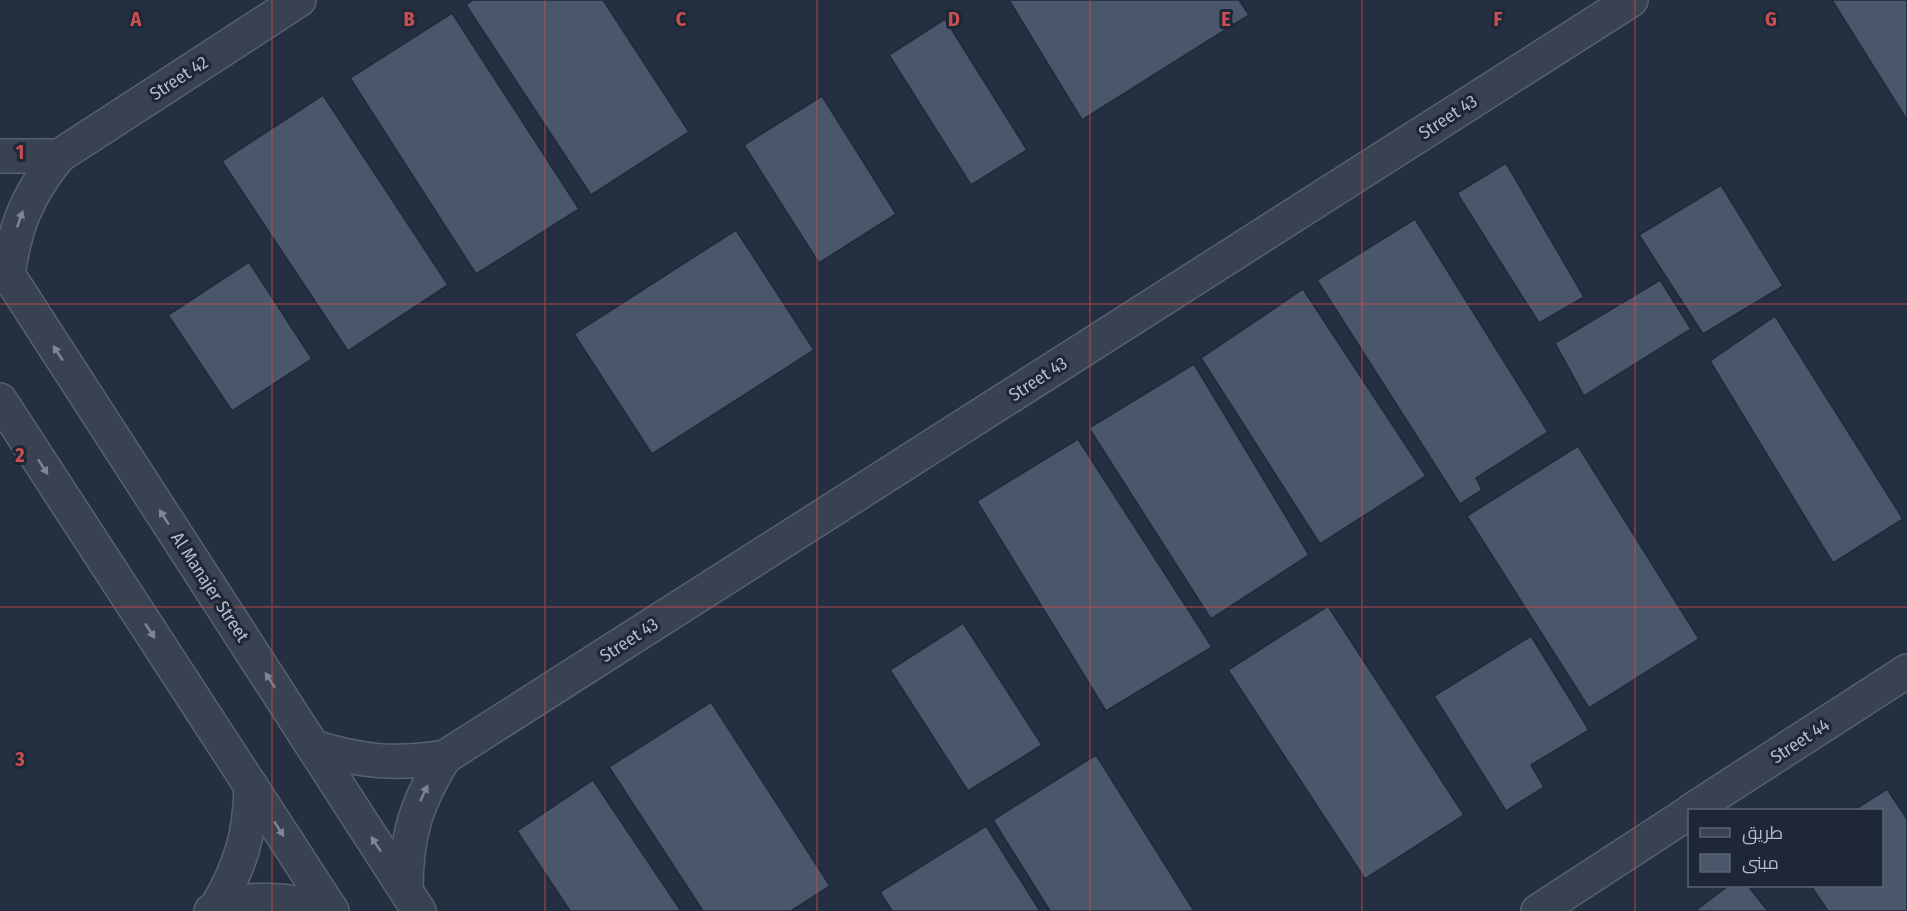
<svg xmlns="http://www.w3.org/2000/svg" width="1907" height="911" viewBox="0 0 1907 911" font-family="'Fira Sans Condensed',Cairo,sans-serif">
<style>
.building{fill:#4a576a;stroke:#1f2938;stroke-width:1.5}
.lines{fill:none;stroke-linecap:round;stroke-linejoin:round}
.street-casing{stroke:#56606e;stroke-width:36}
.street{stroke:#394251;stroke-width:33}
.oneway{fill:#7d8694}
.grid{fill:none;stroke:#ce4d51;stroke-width:1.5;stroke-opacity:0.55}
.labels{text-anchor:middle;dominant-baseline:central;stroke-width:6;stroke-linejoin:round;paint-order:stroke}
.street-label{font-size:18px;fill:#b5bdcb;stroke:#1d2736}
.grid-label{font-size:20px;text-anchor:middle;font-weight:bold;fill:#ce4d51;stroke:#1d2736;stroke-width:6;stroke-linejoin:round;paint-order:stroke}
</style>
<rect width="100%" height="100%" fill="#243041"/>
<g class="building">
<polygon points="473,0 603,0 689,132 591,195 466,5"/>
<polygon points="1009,0 1239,0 1249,15 1082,120"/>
<polygon points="1832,0 1907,0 1907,120"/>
<polygon points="452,13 579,209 476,274 350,78"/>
<polygon points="945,19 1027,150 971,185 889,55"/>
<polygon points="323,95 448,285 348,351 222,161"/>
<polygon points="822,96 896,214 819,263 744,145"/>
<polygon points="1506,163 1584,297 1539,323 1457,193"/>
<polygon points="1721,185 1783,286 1703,334 1639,235"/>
<polygon points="1415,219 1548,432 1476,478 1482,490 1460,504 1317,280"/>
<polygon points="736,230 814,350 652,454 574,334"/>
<polygon points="249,262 312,359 232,411 168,315"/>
<polygon points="1660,280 1691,329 1584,396 1555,343"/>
<polygon points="1303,289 1426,476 1320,544 1201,358"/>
<polygon points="1775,316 1903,519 1833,563 1710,361"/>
<polygon points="1194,364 1309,555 1211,619 1089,428"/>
<polygon points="1078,439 1212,647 1106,711 977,501"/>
<polygon points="1578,446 1699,639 1589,708 1467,516"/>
<polygon points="1328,606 1464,815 1365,879 1228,670"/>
<polygon points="963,623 1042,745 968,791 890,670"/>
<polygon points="1531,636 1589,730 1531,765 1544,787 1506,811 1434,696"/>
<polygon points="711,702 830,886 791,911 703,911 609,767"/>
<polygon points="1096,755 1194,911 1050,911 993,820"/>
<polygon points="593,780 681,911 570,911 517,831"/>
<polygon points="1887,789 1907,819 1907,911 1828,911 1811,886 1882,886 1882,810 1854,810"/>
<polygon points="986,826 1040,911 892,911 880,892"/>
<polygon points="1728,886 1748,886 1768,911 1695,911"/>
</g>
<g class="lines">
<defs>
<g id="street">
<polyline points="0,156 59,156"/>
<polyline points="0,262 419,911"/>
<path d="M8,275C15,226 27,195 59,156L299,0"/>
<polyline points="0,400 332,911"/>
<path d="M314,747C361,762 396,765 445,757L1631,0"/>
<polyline points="1692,810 1907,671"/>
<path d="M406,890C406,836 416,803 445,757"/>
<path d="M216,908C241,865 250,835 251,786"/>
<path d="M211,911C240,893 298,902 330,908"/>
<polyline points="1538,911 1690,812"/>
</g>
</defs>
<use href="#street" class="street-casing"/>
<use href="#street" class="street"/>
</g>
<defs><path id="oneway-solid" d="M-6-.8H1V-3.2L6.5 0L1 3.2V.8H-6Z" transform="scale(1.5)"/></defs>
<g class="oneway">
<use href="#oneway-solid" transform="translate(20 219) rotate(-71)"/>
<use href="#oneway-solid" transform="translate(58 353) rotate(-123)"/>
<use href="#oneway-solid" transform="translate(43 467) rotate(57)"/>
<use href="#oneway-solid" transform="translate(164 517) rotate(-123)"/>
<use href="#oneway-solid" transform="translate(150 631) rotate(57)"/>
<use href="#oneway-solid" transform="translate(270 680) rotate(-123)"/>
<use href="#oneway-solid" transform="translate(424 793) rotate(-65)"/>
<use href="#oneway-solid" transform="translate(279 829) rotate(57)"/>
<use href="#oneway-solid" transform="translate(376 844) rotate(-123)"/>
</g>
<path class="grid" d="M272,0V911M545,0V911M817,0V911M1090,0V911M1362,0V911M1635,0V911M0,304H1907M0,607H1907"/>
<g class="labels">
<g class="street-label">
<text transform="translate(179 78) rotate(-33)">Street 42</text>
<text transform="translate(1448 117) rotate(-33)">Street 43</text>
<text transform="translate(1038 379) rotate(-33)">Street 43</text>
<text transform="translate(210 587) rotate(57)">Al Manajer Street</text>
<text transform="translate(629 640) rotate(-33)">Street 43</text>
<text transform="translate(1800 741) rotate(-33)">Street 44</text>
</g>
</g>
<g class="grid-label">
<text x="136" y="26">A</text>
<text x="409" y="26">B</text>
<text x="681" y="26">C</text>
<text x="954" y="26">D</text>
<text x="1226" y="26">E</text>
<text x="1498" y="26">F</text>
<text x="1771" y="26">G</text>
<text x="20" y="159">1</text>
<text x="20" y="462">2</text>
<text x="20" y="766">3</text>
</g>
<rect x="1688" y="809" width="195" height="78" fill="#1d2736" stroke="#5a6372" stroke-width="1.5"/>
<rect x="1700" y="828" width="30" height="9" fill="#394251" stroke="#5a6372" stroke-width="1.5"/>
<text x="1742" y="839" font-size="18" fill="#b5bdcb">طريق</text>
<rect x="1700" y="854" width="30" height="18" fill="#4a576a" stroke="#5a6372" stroke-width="1.5"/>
<text x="1742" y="869" font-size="18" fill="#b5bdcb">مبنى</text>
</svg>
